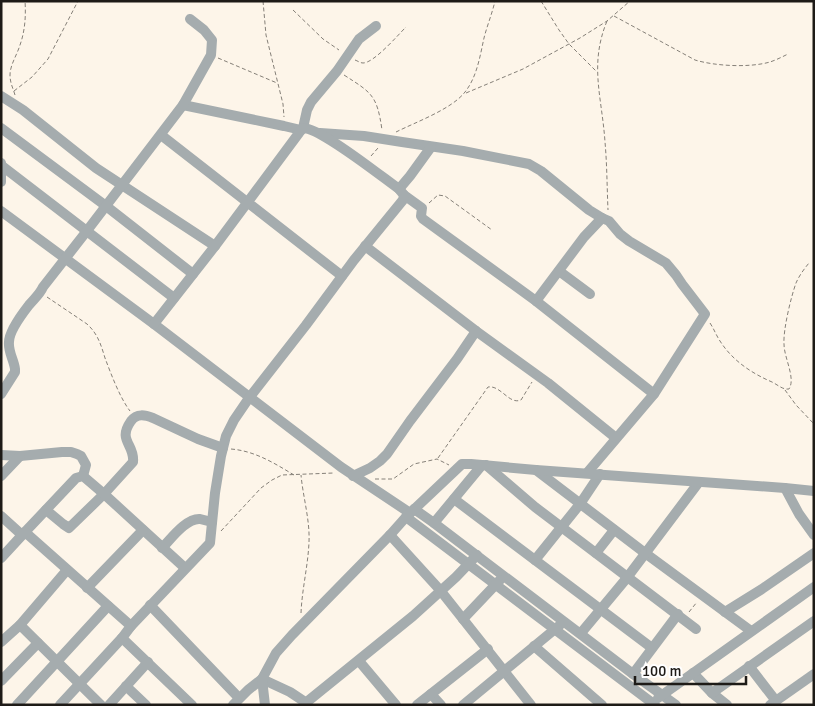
<svg xmlns="http://www.w3.org/2000/svg" width="815" height="706" viewBox="0 0 815 706" font-family="Signika,sans-serif">
<style>
.lines{fill:none;stroke-linecap:round;stroke-linejoin:round}
.path{stroke:#858078;stroke-width:1;stroke-dasharray:4 2.5;stroke-linecap:butt}
.minor{stroke:#a5acae;stroke-width:10}
</style>
<rect width="100%" height="100%" fill="#fdf5e9"/>
<g class="lines">
<g class="path">
<polyline points="263,1 266,35 283,104 284,117"/>
<polyline points="541,1 559,30 569,44 597,72"/>
<polyline points="293,10 323,39 339,50"/>
<path d="M614,16L695,60C715,66 749,68 770,62C776,60 782,57 788,54"/>
<path d="M607,21C589,65 602,97 605,142C607,164 607,187 608,210"/>
<polyline points="218,58 277,83"/>
<path d="M355,60C358,61 360,63 363,63C374,63 398,35 406,27"/>
<path d="M344,75C372,93 377,95 382,130"/>
<polyline points="14,91 32,77 48,59 78,1"/>
<polyline points="466,93 523,69 580,38 607,21 630,1"/>
<path d="M15,95C13,88 10,83 10,75C10,65 17,55 20,45C25,31 26,16 25,1"/>
<path d="M396,132C416,122 452,109 465,92C477,77 480,56 484,38C487,26 492,14 495,1"/>
<polyline points="371,156 378,148"/>
<polyline points="429,203 438,195 445,196 492,230"/>
<path d="M47,297L87,324C98,334 101,345 105,358C111,374 120,398 130,411"/>
<path d="M710,323C714,329 716,335 720,341C732,360 751,373 772,382C778,385 783,390 789,389C796,378 784,358 784,344C783,330 791,297 796,283C799,276 804,269 809,263"/>
<polyline points="785,390 796,405 814,424"/>
<path d="M231,449C255,451 274,463 294,475"/>
<path d="M438,458L488,387C501,385 509,405 521,400L532,382"/>
<polyline points="375,479 393,479 414,464 437,459 449,465"/>
<polyline points="221,531 261,488 272,480 282,475 334,473"/>
<polyline points="689,612 697,602"/>
<path d="M301,613C302,589 308,566 309,542C310,520 303,497 301,475"/>
</g>
<g class="minor">
<polyline points="1,96 23,110 96,168 215,246"/>
<polyline points="183,105 284,126 301,130"/>
<polyline points="1,128 106,206 193,274"/>
<polyline points="303,128 307,110 311,102 337,71 359,39 376,26"/>
<polyline points="320,133 364,136 402,142 463,151 529,164 541,171 589,210 602,218 609,221 620,234 629,241 666,263 676,275 682,284 705,314 654,394 587,473"/>
<polyline points="161,135 342,276"/>
<polyline points="1,163 1,182"/>
<polyline points="2,166 174,298"/>
<polyline points="399,189 410,176 431,147"/>
<polyline points="404,195 422,208 421,216 423,219 536,301 654,394"/>
<polyline points="1,211 154,324 341,467 410,513"/>
<polyline points="365,246 476,331 548,383 616,438"/>
<polyline points="559,271 590,294"/>
<polyline points="536,301 584,237 602,218"/>
<path d="M1,394L15,372V369C14,360 8,352 9,342C9,332 22,314 29,305C34,299 40,294 43,287L86,232L183,105L211,55L212,40L204,30L190,19"/>
<polyline points="1,455 20,456 62,452 71,452 77,454 81,456 86,465 83,476"/>
<polyline points="486,465 535,507 696,629"/>
<polyline points="536,470 645,553 751,631"/>
<polyline points="1,476 20,456"/>
<polyline points="353,476 370,468 380,461 387,454 410,421 457,359 476,331"/>
<polyline points="785,488 799,514 814,535"/>
<polyline points="454,499 652,648"/>
<polyline points="414,509 434,523 633,674 676,705"/>
<path d="M46,510L63,524L69,528L104,494L133,462C135,444 117,441 131,421C137,413 145,415 153,418L198,439L223,448"/>
<polyline points="1,516 22,535"/>
<polyline points="406,517 655,705"/>
<polyline points="434,523 482,465"/>
<polyline points="25,532 76,478 83,476 104,494 185,568"/>
<polyline points="390,535 440,590 531,705"/>
<path d="M162,548C171,539 186,518 200,519C204,520 208,521 212,522"/>
<polyline points="596,553 614,530"/>
<polyline points="1,558 25,532 131,626 122,638 60,705"/>
<polyline points="535,560 580,504 600,474"/>
<polyline points="87,588 143,530"/>
<polyline points="150,605 239,698"/>
<polyline points="725,612 762,589 814,553"/>
<polyline points="463,619 500,580"/>
<polyline points="20,625 101,705"/>
<path d="M131,626L210,543L215,493L221,456L226,436L234,420L249,398L306,325L354,260L403,200L404,195L399,189C382,177 321,128 303,128L299,133L215,246L154,324"/>
<polyline points="581,633 626,579 699,482"/>
<polyline points="122,638 192,705"/>
<polyline points="1,642 20,625 67,570"/>
<polyline points="534,646 602,705"/>
<polyline points="359,661 396,705"/>
<polyline points="749,666 776,701"/>
<polyline points="693,673 712,693 727,705"/>
<polyline points="633,674 678,614"/>
<polyline points="1,681 38,643"/>
<polyline points="126,686 146,705"/>
<polyline points="712,693 814,621"/>
<polyline points="431,694 441,705"/>
<polyline points="658,698 814,587"/>
<polyline points="17,705 108,606"/>
<polyline points="109,705 148,662"/>
<polyline points="233,705 248,690 262,679 290,692 305,702 308,701 413,616 456,577 477,555"/>
<polyline points="265,705 262,679 276,653 292,635 390,535 406,517 462,464 471,464 536,470 785,488 814,491"/>
<polyline points="417,705 488,649"/>
<polyline points="463,705 560,625"/>
<polyline points="770,705 814,674"/>
</g>
</g>
<rect width="815" height="706" fill="none" stroke="#1e1b17" stroke-width="5"/>
<path d="M635 676v8h111v-8" fill="none" stroke="#1e1b17" stroke-width="2.5"/>
<text x="642" y="676" font-size="15" fill="#1e1b17" stroke="#ffffff" stroke-width="4" paint-order="stroke">100 m</text>
</svg>
